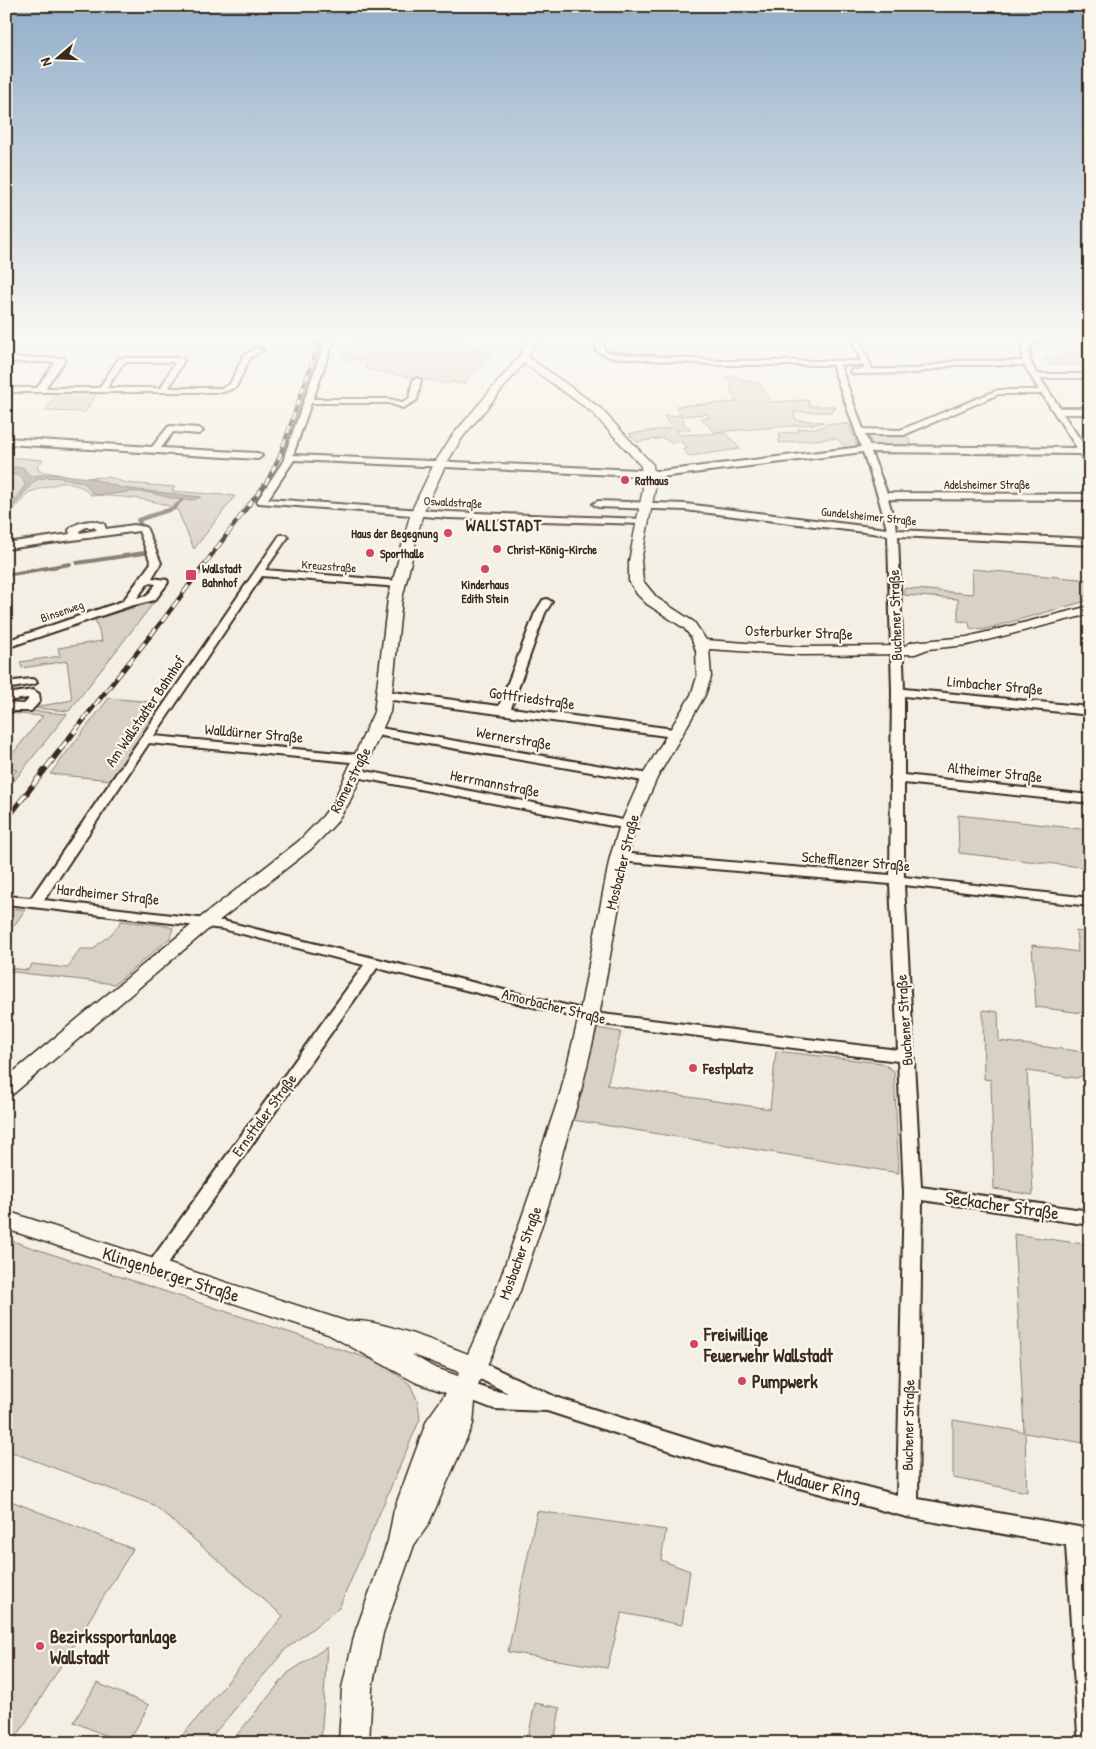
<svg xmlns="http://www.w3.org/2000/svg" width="1096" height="1749" viewBox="0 0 1096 1749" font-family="'Patrick Hand',sans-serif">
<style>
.green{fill:#d8d1c6;stroke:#8a7e72}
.water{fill:#afa69a;stroke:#817468}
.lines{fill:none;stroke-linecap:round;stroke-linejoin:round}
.stream-far1{stroke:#817468;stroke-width:3}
.stream{stroke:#817468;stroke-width:4}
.minor-casing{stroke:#3b2a1e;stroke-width:4}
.tertiary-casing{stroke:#3b2a1e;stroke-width:3}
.minor{fill:#fbf7ec;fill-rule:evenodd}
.tertiary{fill:#fbf7ec;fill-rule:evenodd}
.rail-far2-casing{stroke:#3b2a1e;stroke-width:4}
.rail-far1-casing{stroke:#3b2a1e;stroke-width:4.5}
.rail-casing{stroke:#3b2a1e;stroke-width:5.5}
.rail-far2{stroke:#fbf7ec;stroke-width:2.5;stroke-dasharray:7;stroke-linecap:butt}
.rail-far1{stroke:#fbf7ec;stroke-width:3;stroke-dasharray:9;stroke-linecap:butt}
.rail{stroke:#fbf7ec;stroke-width:4;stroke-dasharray:11;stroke-linecap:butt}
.poi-dot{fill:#d1495b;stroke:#fbf7ec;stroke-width:2}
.labels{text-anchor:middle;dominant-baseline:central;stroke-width:4.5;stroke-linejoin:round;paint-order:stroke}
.far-poi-label{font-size:12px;font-weight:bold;fill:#3b2a1e;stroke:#fbf7ec;text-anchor:start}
.far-street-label{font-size:12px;fill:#3b2a1e;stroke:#fbf7ec}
.street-label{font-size:15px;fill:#3b2a1e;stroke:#fbf7ec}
.poi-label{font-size:15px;font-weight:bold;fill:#3b2a1e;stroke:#fbf7ec;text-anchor:start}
.far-district-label{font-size:16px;font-weight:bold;letter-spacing:1px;fill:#3b2a1e;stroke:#fbf7ec}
.near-street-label{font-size:18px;fill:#3b2a1e;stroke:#fbf7ec}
.near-poi-label{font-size:18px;font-weight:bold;fill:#3b2a1e;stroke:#fbf7ec;text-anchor:start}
</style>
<rect width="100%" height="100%" fill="#f3efe4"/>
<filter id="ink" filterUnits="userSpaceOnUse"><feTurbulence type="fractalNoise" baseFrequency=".02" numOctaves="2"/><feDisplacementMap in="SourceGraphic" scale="10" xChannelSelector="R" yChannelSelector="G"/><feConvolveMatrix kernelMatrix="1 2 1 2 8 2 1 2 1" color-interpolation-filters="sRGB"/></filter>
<g filter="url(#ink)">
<g class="green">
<polygon points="359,336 449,336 492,355 468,378 465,384 451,382 449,384 365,369 368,360 342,360 347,349"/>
<polygon points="1059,336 1090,337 1090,352 1047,351 1050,344"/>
<polygon points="1060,356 1090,356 1090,365 1048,364 1044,358 1062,358"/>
<polygon points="313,364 317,364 284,457 282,456"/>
<polygon points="734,376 749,382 758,382 771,402 808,400 810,406 835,406 836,409 831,409 832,412 794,412 796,420 824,422 817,424 714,432 701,418 710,417 707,414 682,416 684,423 691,430 676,430 681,435 726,433 740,449 689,456 682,449 688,448 680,441 671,443 663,438 637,442 629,434 671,428 664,416 681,415 676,406 737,402 730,390 732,387 728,379 724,377"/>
<polygon points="58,393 97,393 85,412 45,411"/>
<polygon points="828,424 849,424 858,448 846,448 836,438 779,443 780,433 799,432 797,429 818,428"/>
<polygon points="869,436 908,437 911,445 872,446"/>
<path d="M7,457L43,460L37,466L39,471L79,478L109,477L126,483L175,487L172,491L235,496L194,549L177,509C147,497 123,497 91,495L82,487L64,482L29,492L6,518V506L9,503L6,490Z"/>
<polygon points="972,569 1090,580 1090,600 982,630 970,628 969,622 958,621 958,599 904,595 904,588 973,594"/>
<polygon points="148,601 155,601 69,711 32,708 72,700 67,661 22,668 20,662 60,656 58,648 102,641 95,619 150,603"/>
<polygon points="109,698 163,703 111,780 50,774"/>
<polygon points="11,709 67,714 6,791 6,784 17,770 6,769 6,762 43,716 7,713"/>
<polygon points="958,815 1090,830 1090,868 959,853"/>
<polygon points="6,907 25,910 6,937"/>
<path d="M121,921L162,925L173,928L170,938L115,984L6,971V968L28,970L32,964L68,968L80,949H94C103,937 112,938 121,921Z"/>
<polygon points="1076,931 1090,933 1090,1014 1036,1007 1032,945 1078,952"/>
<polygon points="983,1010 998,1012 999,1041 1085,1052 1087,1074 1076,1078 1027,1071 1033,1195 994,1189 991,1080 984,1079"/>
<polygon points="597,1028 621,1032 607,1085 770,1109 776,1051 882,1063 894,1071 899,1173 573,1120"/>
<polygon points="1014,1234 1090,1245 1090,1444 1025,1433 1027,1492 953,1478 953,1420 1024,1432"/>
<polygon points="6,1239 379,1362 410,1384 418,1402 420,1419 339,1608 286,1649 206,1743 176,1743 283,1616 154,1505 6,1450"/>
<polygon points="6,1499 133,1549 13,1743 6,1743"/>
<polygon points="537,1511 666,1530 661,1560 690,1571 682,1625 622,1613 607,1668 508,1652"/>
<polygon points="327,1647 321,1743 230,1743 288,1673"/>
<polygon points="97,1683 149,1705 128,1743 123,1743 74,1722"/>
<polygon points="535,1703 560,1708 554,1743 527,1743"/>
</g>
<path class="water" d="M6,467H23L29,476L53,474L90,478L122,488L201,497C182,506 162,493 142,492C128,491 112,495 98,495L92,493L86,484C70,479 48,473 33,482L6,516L10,506L25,485L22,477L6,472Z"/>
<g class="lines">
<polyline class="stream-far1" points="176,506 182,500"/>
<g class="stream">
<polyline points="175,507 177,505"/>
<polyline points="146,532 138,520 175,508"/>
<polyline points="77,563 151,552"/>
<polyline points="6,575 70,564"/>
</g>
<defs>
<g id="minor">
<path d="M327,336H335L313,399H389L402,402L409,399L413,380L417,378L421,380L417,400L403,408L389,403H311L293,455L661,471L861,447L832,365H722L609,357L596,351V336H604V350L610,353L722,361H861L850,336H858L872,369H916L954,361H1022V349L1028,340L1014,336H1046C1043,338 1038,340 1035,343C1024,351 1031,364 1037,374H1090V378H1040L1060,408H1090V414H1063L1086,448H1090V465L1087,464L1080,454L871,452L887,493L1090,494V500L888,499L897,530L1090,539V545L898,536L904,689L1090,707V715L904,696V775L1090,795V803L904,783V877L1090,898V906L904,885L921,1187L1090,1211V1225L922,1200L918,1499L1090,1529V1549H1088L1090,1576V1743L1082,1742L1078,1734L1066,1545L907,1517L714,1465L547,1411L494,1409L457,1395L454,1389L457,1383L464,1381L494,1391L508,1393L468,1373L465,1367L468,1361L475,1359L558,1398L714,1447L897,1495L904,1192L898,1061L602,1024L377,968L161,1273L155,1275L149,1273L146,1268L149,1263L364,965L223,929L6,904V896L31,898L280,535H286L288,537L265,570L398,581L403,584L398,587L262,576L154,736L361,755L367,759L361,763L149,743L44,900L223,921L602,1014L898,1050L890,884L619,861L612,857L619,853L890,875L891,780L890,778L891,776L892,692L888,535L685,510L598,507L593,504L598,501L685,504L887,529L878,496L863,452L661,477L294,460L268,499L449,512L645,519L647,521L642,524L449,518L259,503L257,501L284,460L285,454ZM840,365H863L864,369L851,370L850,372L854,374L916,373L954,365H1024L1039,390H998L900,430L863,429ZM999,394H1042L1077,448L870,446L865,435H904Z"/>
<path d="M256,348L263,350L250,358L236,387L224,392H6V388H37L55,362H6V358H64L65,360L45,388H99L119,358H183L184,360L169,388H222L230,384L244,355ZM124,362H175L161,388H107Z"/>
<polygon points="171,426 199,428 203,431 199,434 173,432 161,448 258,453 262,456 258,459 6,444 6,438 152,447 168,427"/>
<path d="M94,521L104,524L106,529L134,525L146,527L161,563L152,578L167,580L168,582L167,584L155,600L130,606L6,648V641L123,601L151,563L139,531L6,549V543L70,534L69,530C75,523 85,521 94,521ZM94,527L97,530L80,533L79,531L86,527ZM148,583L156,584L147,596L137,598Z"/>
<polygon points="547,599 552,602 545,613 511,708 674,729 680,733 678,736 674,737 385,699 379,695 385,691 499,706 535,613 543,600"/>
<polygon points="31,679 35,680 37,682 35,684 6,689 6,682"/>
<polygon points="33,690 39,694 40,701 31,711 6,711 6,703 24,704 28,700 28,698 6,701 6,694"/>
<polygon points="374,727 649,774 655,778 649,782 370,734 368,731 370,728"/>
<polygon points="355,769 628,821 635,825 628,829 351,776 349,773"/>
</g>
<path id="tertiary" d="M530,336H540L528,357L600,408L653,465L655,489L641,561L643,581L657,598L694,622L706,640L801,647L905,646L912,642L967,637L1090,606V614L967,645L928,649L915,654L801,655L709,649L711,677L705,695L657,778L636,825L628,857L599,1016L581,1091L563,1151L554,1188L520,1291L476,1390L473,1424L428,1525L414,1545L383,1633L372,1688L369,1743H339L342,1688L355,1633L388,1541L394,1510L427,1420L446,1393L415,1382L328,1334L6,1229V1211L348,1322C369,1315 445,1345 468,1354L496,1291L532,1188L541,1151L561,1091L579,1016L610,857L620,825L641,778L691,695L697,677L696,651L691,637L684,628L647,604L637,594L629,581V561L643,489L641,466L592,412L524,363L462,438L446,464L423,512L402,599L390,712L349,803L335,824L311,849L212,926L13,1094L6,1096V1078L200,918L299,841L323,816L333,803L374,712L388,599L411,512L434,464L452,436L519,357ZM411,1354L459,1372L458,1376L433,1367Z"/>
</defs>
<use href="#minor" class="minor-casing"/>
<use href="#tertiary" class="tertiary-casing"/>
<use href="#minor" class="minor"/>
<use href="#tertiary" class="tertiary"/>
<defs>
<polyline id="rail-far2" points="248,506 266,483 279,458 321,336"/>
<polyline id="rail-far1" points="83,720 163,620 249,505"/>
<polyline id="rail" points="6,820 84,719"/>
</defs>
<use href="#rail-far2" class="rail-far2-casing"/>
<use href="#rail-far1" class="rail-far1-casing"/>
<use href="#rail" class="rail-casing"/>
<use href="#rail-far2" class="rail-far2"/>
<use href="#rail-far1" class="rail-far1"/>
<use href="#rail" class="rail"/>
</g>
</g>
<linearGradient id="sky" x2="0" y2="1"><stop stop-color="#91aec9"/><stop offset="0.58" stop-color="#faf8f3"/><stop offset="1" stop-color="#faf8f3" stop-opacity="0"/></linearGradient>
<rect width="1096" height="581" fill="url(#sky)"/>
<g class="poi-dot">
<circle cx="625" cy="480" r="5"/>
<circle cx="448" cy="533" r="5"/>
<circle cx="497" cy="549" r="5"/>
<circle cx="370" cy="553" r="5"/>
<circle cx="485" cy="569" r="5"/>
<rect x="185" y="569" width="12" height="12" rx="2.5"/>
<circle cx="693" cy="1068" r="5"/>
<circle cx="694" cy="1344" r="5"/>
<circle cx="742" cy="1381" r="5"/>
<circle cx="40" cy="1646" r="5"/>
</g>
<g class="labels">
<g class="far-poi-label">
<text x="635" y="480">Rathaus</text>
<text x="438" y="533" text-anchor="end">Haus der Begegnung</text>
<text x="507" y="549">Christ-König-Kirche</text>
<text x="380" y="553">Sporthalle</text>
<text x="202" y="568">Wallstadt<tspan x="202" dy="14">Bahnhof</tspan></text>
<text x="485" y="584" text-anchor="middle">Kinderhaus<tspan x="485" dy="14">Edith Stein</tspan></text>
</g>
<g class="far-street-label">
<text x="987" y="484">Adelsheimer Straße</text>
<text transform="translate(453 502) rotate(3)">Oswaldstraße</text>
<text transform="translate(869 516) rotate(6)">Gundelsheimer Straße</text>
<text transform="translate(329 566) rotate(4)">Kreuzstraße</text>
<text transform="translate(62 611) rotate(-19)">Binsenweg</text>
</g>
<g class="street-label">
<text transform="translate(895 615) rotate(-92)">Buchener Straße</text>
<text transform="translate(799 632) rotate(2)">Osterburker Straße</text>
<text transform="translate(995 685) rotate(5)">Limbacher Straße</text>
<text transform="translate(532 698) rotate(8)">Gottfriedstraße</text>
<text transform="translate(145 711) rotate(-56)">Am Wallstadter Bahnhof</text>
<text transform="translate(254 733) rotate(5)">Walldürner Straße</text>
<text transform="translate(514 738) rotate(10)">Wernerstraße</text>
<text transform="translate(995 772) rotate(6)">Altheimer Straße</text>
<text transform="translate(350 780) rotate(-63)">Römerstraße</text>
<text transform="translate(495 783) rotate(11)">Herrmannstraße</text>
<text transform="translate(856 861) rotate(5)">Schefflenzer Straße</text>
<text transform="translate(622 862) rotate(-76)">Mosbacher Straße</text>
<text transform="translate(108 894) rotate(6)">Hardheimer Straße</text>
<text transform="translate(554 1006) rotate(14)">Amorbacher Straße</text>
<text transform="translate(904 1020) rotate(-94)">Buchener Straße</text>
<text transform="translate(264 1115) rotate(-54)">Ernsttaler Straße</text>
<text transform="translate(520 1253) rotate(-70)">Mosbacher Straße</text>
<text transform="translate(908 1425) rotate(-89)">Buchener Straße</text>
</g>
<g class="poi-label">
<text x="703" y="1068">Festplatz</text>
</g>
<g class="far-district-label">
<text x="504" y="525">WALLSTADT</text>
</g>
<g class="near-street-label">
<text transform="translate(1002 1205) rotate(8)">Seckacher Straße</text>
<text transform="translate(171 1274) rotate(18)">Klingenberger Straße</text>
<text transform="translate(819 1484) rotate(14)">Mudauer Ring</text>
</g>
<g class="near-poi-label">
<text x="704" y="1334">Freiwillige<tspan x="704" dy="21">Feuerwehr Wallstadt</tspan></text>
<text x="752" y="1381">Pumpwerk</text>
<text x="50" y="1636">Bezirkssportanlage<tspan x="50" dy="21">Wallstadt</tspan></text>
</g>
</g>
<rect width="1096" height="1749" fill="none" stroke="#fbf7ec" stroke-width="25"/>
<rect x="12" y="12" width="1071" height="1724" fill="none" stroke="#3b2a1e" stroke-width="2" filter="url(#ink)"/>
<g transform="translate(58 58) rotate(251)" stroke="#fbf7ec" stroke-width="4" paint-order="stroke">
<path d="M0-4L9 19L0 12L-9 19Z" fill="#3b2a1e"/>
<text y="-8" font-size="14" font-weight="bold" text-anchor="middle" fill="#3b2a1e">N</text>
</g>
</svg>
